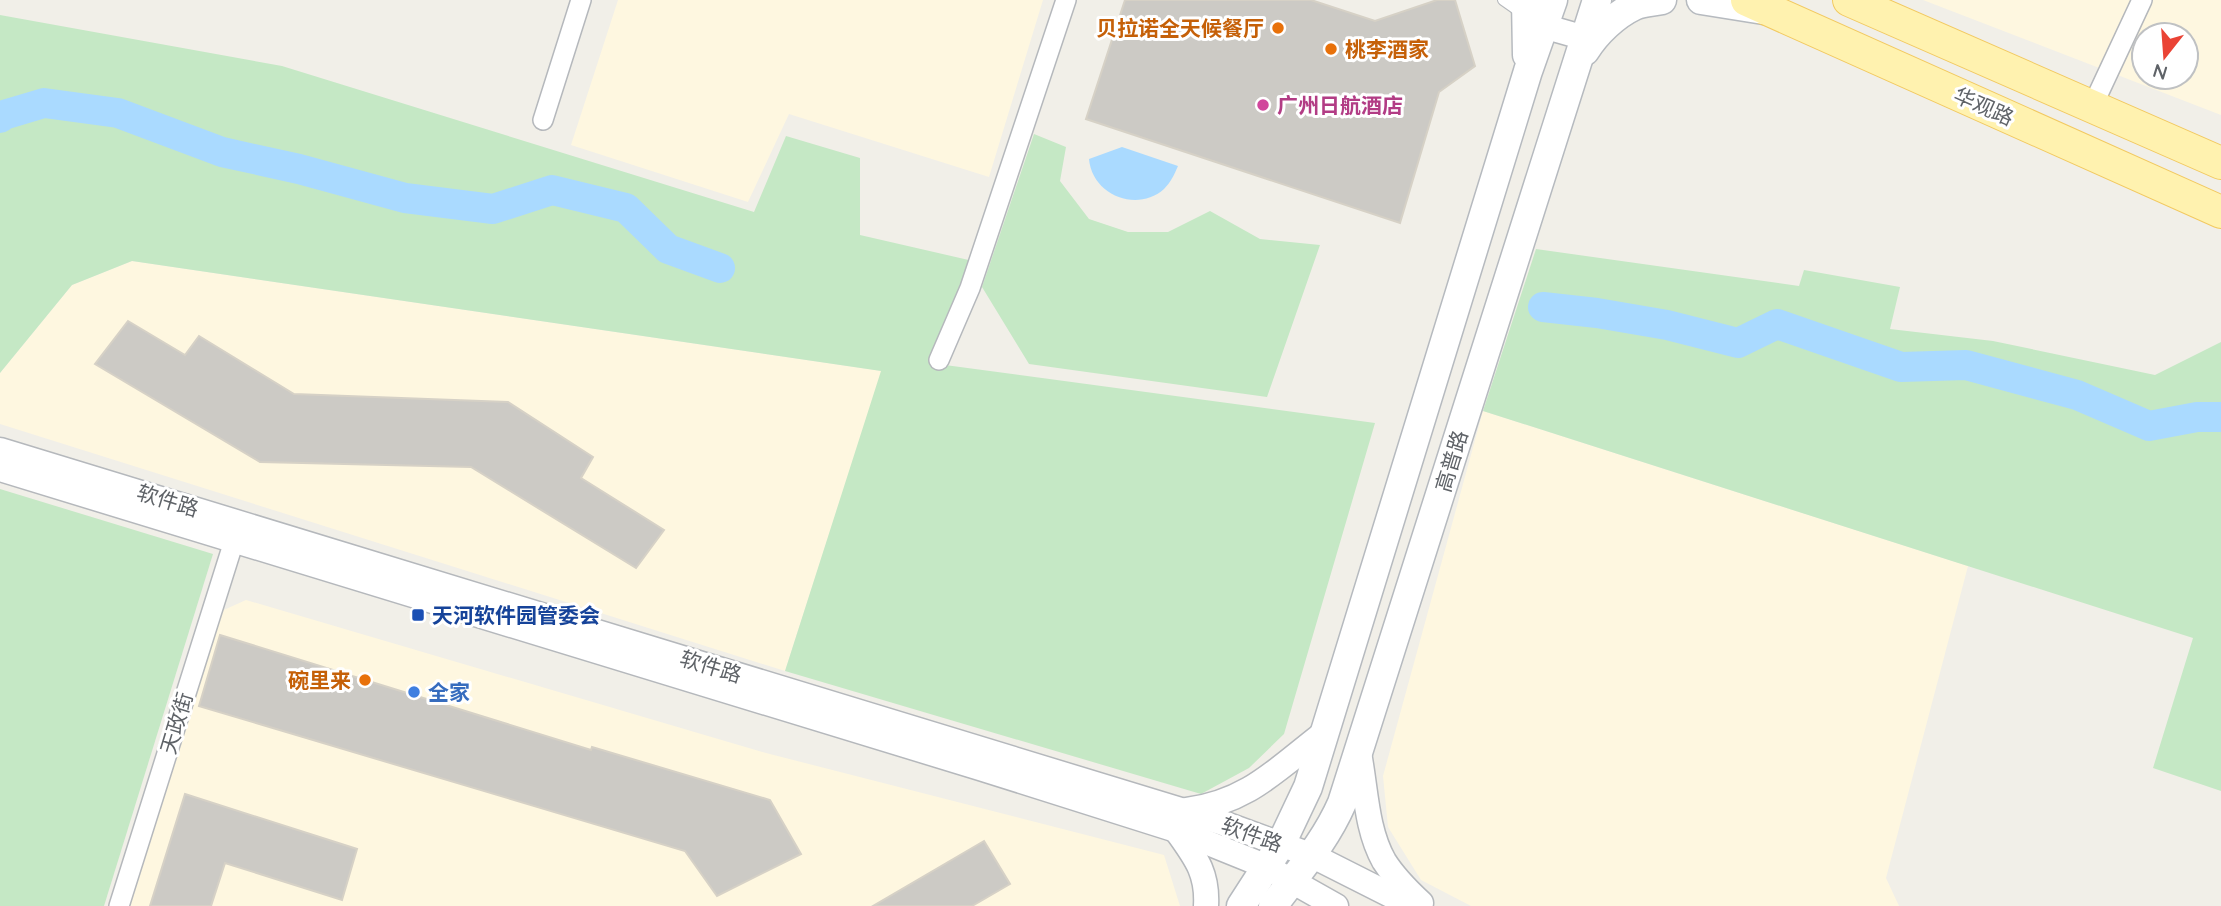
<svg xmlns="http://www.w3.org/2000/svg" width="2221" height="906" viewBox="0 0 2221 906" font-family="Quicksand,'Noto Sans SC',sans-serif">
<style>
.commercial{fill:#fef7e0;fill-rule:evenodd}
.green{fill:#c5e8c5}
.water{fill:#aadaff}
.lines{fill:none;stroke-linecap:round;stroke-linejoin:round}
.river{stroke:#aadaff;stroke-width:30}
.building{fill:#cccac5;stroke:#d6d1c6;stroke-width:2}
.service-casing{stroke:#b5b8bc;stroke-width:12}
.minor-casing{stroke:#b5b8bc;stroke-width:22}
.tertiary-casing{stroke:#b5b8bc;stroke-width:27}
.secondary-casing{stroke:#b6babf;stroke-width:31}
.primary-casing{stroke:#f2c960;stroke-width:34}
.service{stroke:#fff;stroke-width:10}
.minor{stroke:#fff;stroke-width:19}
.tertiary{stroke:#fff;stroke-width:24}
.secondary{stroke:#fff;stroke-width:28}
.primary{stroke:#fff2af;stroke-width:32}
.food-dot{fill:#e8710a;stroke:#fff;stroke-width:2.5}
.hotel-dot{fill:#d1479c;stroke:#fff;stroke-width:2.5}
.transit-dot{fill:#1a4fb4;stroke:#fff;stroke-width:2.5}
.shop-dot{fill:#3f7fe0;stroke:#fff;stroke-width:2.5}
.labels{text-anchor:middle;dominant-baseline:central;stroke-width:6;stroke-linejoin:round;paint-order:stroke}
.food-label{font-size:21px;font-weight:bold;fill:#c56008;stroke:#fff;text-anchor:end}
.hotel-label{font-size:21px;font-weight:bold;fill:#b23c85;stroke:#fff;text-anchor:start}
.street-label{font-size:21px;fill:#5f6368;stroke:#fff}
.transit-label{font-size:21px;font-weight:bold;fill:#164399;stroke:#fff;text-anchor:start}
.shop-label{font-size:21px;font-weight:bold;fill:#366cbe;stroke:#fff;text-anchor:start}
</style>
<rect width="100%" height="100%" fill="#f1efe8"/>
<g class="commercial">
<polygon points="618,0 1043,0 989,177 789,114 748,202 571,145"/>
<path d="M1923,0H2221V115ZM2144,35H2186V77H2144Z"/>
<polygon points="132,261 882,371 785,671 0,424 0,373 72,285"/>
<polygon points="1483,411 1968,566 1886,878 1899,906 1471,906 1421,880 1388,827 1383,776"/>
<polygon points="246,600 766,753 1164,855 1180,906 124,906 217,613"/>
</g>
<g class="green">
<polygon points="0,15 282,66 754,212 786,136 860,158 860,235 973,261 930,363 1375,423 1284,734 1249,768 1201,794 785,671 881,371 132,261 72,285 0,373"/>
<polygon points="1034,134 1066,147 1060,181 1089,219 1128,232 1168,232 1210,211 1260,239 1320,245 1267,397 1029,364 982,287"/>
<polygon points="1536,249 1799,286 1804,270 1900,287 1890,329 1993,341 2155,375 2221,342 2221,791 2153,768 2193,638 1483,411"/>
<polygon points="0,489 213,554 104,906 0,906"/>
</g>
<path class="water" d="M1122,147L1178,166C1174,175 1171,182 1164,189C1137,213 1092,195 1089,159Z"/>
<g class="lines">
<g class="river">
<polyline points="0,118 4,115 44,103 118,113 222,152 299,169 405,198 493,209 552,190 626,208 668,249 720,268"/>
<polyline points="1543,307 1597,313 1667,325 1738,343 1777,324 1901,367 1966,365 2077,395 2149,426 2197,417 2221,417"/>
</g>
</g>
<g class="building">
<polygon points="1125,0 1311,0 1375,21 1437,0 1455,0 1475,66 1439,92 1400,223 1086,119"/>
<polygon points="128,321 185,355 199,336 294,394 508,402 593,457 581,478 664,530 636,568 471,467 260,462 95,364"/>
<polygon points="220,635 591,750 592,747 770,800 801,854 717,896 685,851 199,706"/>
<polygon points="185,794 357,849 342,900 225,863 211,906 150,906"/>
<polygon points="984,841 1010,884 972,906 873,906"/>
</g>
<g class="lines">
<defs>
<polyline id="service" points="1503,0 1523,14"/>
<g id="minor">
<polyline points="2092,107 2142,0"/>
<polyline points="543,120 581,0"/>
<polyline points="939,360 970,288 1066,0"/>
<polyline points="119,906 234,541"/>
</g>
<g id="tertiary">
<polyline points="1543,26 1585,38"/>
<polyline points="0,450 1220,822 1313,856 1412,906"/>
<polyline points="0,469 980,768 1176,830 1265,866 1336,906"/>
<path d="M1359,753C1366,789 1366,829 1384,861C1394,877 1407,890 1421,903"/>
<path d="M1187,810C1248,802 1277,769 1324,733"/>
<path d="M1176,830C1195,857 1208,872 1206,906"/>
</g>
<g id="secondary">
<polyline points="1526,0 1527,55"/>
<polyline points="1701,0 1770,11"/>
<path d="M1585,51C1596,33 1615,15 1634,6C1642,2 1653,2 1662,0"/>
<polyline points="1241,906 1281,844 1308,787 1528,71 1553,0"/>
<path d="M1273,906C1298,872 1325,842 1342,803L1597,0"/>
</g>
<g id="primary">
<polyline points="1747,0 2221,212"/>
<polyline points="1849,0 2221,163"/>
</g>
</defs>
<use href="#service" class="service-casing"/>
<use href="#minor" class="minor-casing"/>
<use href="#tertiary" class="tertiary-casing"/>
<use href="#secondary" class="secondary-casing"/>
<use href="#primary" class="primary-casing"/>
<use href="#service" class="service"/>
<use href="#minor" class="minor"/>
<use href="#tertiary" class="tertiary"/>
<use href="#secondary" class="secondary"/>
<use href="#primary" class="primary"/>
</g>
<g class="food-dot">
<circle cx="1278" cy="28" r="7"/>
<circle cx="1331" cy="49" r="7"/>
<circle cx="365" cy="680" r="7"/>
</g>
<circle class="hotel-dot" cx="1263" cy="105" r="7"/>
<rect class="transit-dot" x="411" y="608" width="14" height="14" rx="3.5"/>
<circle class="shop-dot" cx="414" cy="692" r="7"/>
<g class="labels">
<g class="food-label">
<text x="1264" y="28">贝拉诺全天候餐厅</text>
<text x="1345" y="49" text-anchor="start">桃李酒家</text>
<text x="351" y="680">碗里来</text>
</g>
<g class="hotel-label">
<text x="1277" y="105">广州日航酒店</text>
</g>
<g class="street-label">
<text transform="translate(1984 106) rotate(24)">华观路</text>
<text transform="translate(1451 461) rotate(-73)">高普路</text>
<text transform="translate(168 500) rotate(17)">软件路</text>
<text transform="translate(711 666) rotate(17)">软件路</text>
<text transform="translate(176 723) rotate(-73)">天政街</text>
<text transform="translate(1252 834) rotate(20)">软件路</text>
</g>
<g class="transit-label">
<text x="432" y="615">天河软件园管委会</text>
</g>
<g class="shop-label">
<text x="428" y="692">全家</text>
</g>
</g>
<g transform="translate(2165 56) rotate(197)"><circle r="33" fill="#ffffff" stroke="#bfc1c3" stroke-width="2"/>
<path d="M0-5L12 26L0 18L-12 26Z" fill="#ea4335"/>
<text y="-10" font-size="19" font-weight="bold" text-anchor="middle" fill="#5f6368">N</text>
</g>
</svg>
